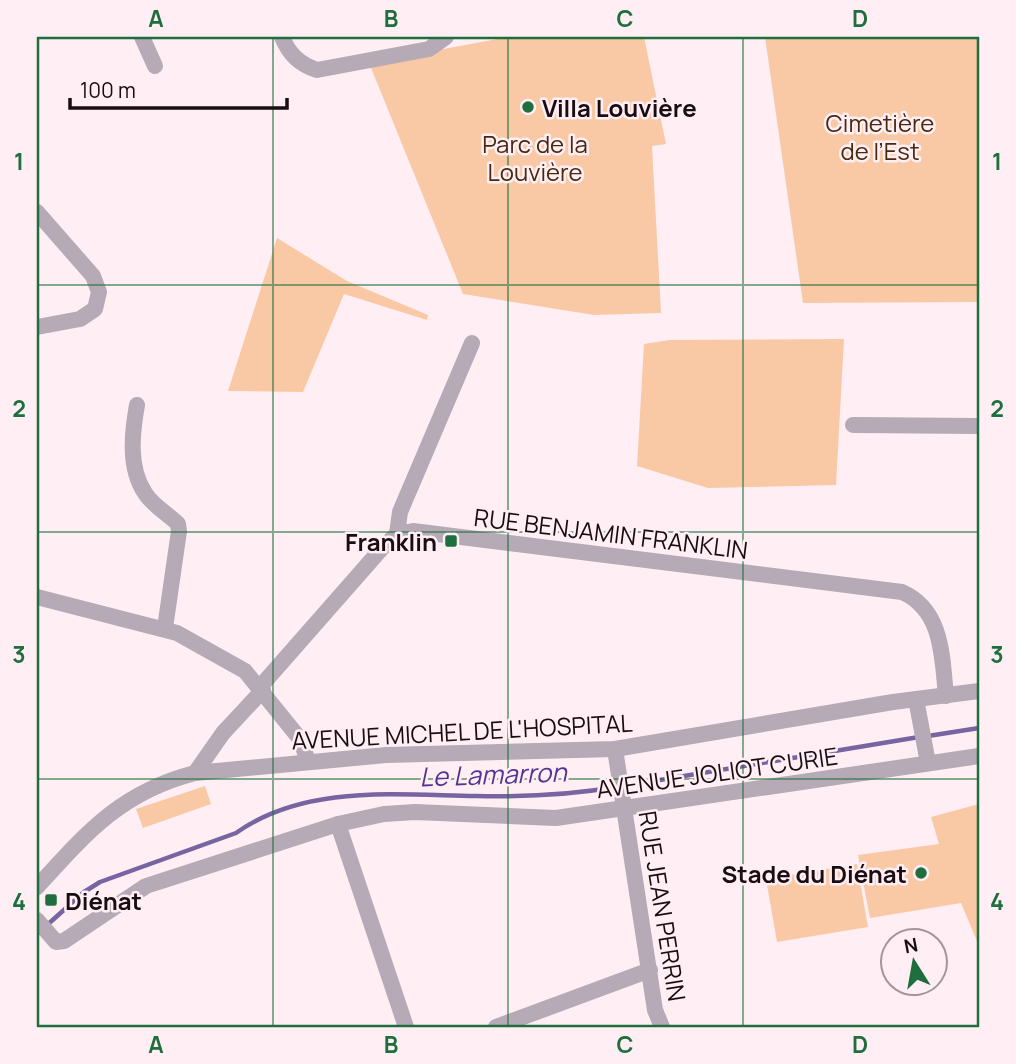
<svg xmlns="http://www.w3.org/2000/svg" width="1016" height="1064" viewBox="0 0 1016 1064" font-family="Manrope,sans-serif">
<style>
.green{fill:#f8c9a4}
.lines{fill:none;stroke-linecap:round;stroke-linejoin:round}
.stream{stroke:#7764a0;stroke-width:4.5}
.minor{stroke:#b5aab5;stroke-width:16}
.grid{fill:none;stroke:#1f6e3d;stroke-width:2;stroke-opacity:0.55}
.poi-dot{fill:#1f6e3d;stroke:#ffeff4;stroke-width:2.5}
.labels{text-anchor:middle;dominant-baseline:central;stroke-width:5;stroke-linejoin:round;paint-order:stroke}
.poi-label{font-size:24px;font-weight:bold;fill:#190d12;stroke:#ffeff4;text-anchor:start}
.park-label{font-size:24px;fill:#47290e;stroke:#ffeff4}
.street-label{font-size:24px;fill:#190d12;stroke:#ffeff4}
.water-label{font-size:26px;font-style:italic;fill:#543394;stroke:#ffeff4}
.neatline{fill:none;stroke:#1f6e3d;stroke-width:2.5}
.grid-label{font-size:23px;text-anchor:middle;font-weight:bold;fill:#1f6e3d}
</style>
<rect width="100%" height="100%" fill="#ffeff4"/>
<g class="green">
<polygon points="508,37 644,37 666,144 652,146 661,313 594,315 463,294 369,63"/>
<polygon points="765,37 979,37 979,302 803,303"/>
<polygon points="277,238 347,281 428,315 427,320 344,294 303,392 228,391"/>
<polygon points="844,339 836,485 708,488 637,466 644,344 669,340"/>
<polygon points="205,786 211,804 143,828 136,809"/>
<polygon points="979,804 979,946 961,903 870,918 858,855 939,844 931,817"/>
<polygon points="857,864 868,927 777,942 766,879"/>
</g>
<g class="lines">
<g class="stream">
<polyline points="928,736 979,728"/>
<polyline points="624,786 919,737"/>
<path d="M37,934L84,892L100,882L236,833C305,784 397,795 476,796C522,797 570,795 616,787"/>
</g>
<g class="minor">
<polyline points="142,37 155,66"/>
<path d="M282,37C289,54 299,64 317,70L429,49L446,37"/>
<polyline points="37,212 93,276 99,292 95,309 80,319 37,327"/>
<path d="M137,405C132,433 128,468 145,493C152,505 168,514 178,524L179,531L165,628"/>
<polyline points="853,425 979,426"/>
<polyline points="397,534 400,512 472,343"/>
<polyline points="37,597 177,633 245,671 300,739 308,761"/>
<path d="M260,687L383,547L397,534L413,531L902,592C943,610 942,657 946,696"/>
<polyline points="916,699 928,763"/>
<polyline points="615,749 655,1010 662,1027"/>
<polyline points="195,773 386,755 615,749 893,702 979,691"/>
<polyline points="338,824 406,1027"/>
<path d="M37,887C86,833 121,792 195,773L223,733L263,690"/>
<polyline points="37,920 56,942 64,941 146,886 338,824 384,814 415,812 556,818 979,756"/>
<polyline points="496,1027 650,970"/>
</g>
</g>
<path class="grid" d="M273,37V1027M508,37V1027M743,37V1027M37,285H979M37,532H979M37,779H979"/>
<g class="poi-dot">
<circle cx="528" cy="107" r="7"/>
<rect x="444" y="534" width="14" height="14" rx="3.5"/>
<circle cx="921" cy="873" r="7"/>
<rect x="44" y="893" width="14" height="14" rx="3.5"/>
</g>
<g class="labels">
<g class="poi-label">
<text x="542" y="107">Villa Louvière</text>
<text x="437" y="541" text-anchor="end">Franklin</text>
<text x="907" y="873" text-anchor="end">Stade du Diénat</text>
<text x="65" y="900">Diénat</text>
</g>
<g class="park-label">
<text x="880" y="122">Cimetière<tspan x="880" dy="28">de l’Est</tspan></text>
<text x="535" y="143">Parc de la<tspan x="535" dy="28">Louvière</tspan></text>
</g>
<g class="street-label">
<text transform="translate(611 533) rotate(7)">RUE BENJAMIN FRANKLIN</text>
<text transform="translate(462 731) rotate(-3)">AVENUE MICHEL DE L'HOSPITAL</text>
<text transform="translate(717 772) rotate(-8)">AVENUE JOLIOT CURIE</text>
<text transform="translate(663 906) rotate(81)">RUE JEAN PERRIN</text>
</g>
<g class="water-label">
<text transform="translate(493 774) rotate(-2)">Le Lamarron</text>
</g>
</g>
<rect width="1016" height="1064" fill="none" stroke="#ffeff4" stroke-width="77"/>
<g transform="translate(914 962) rotate(349)"><circle r="33" fill="#ffeff4" stroke="#a3959a" stroke-width="2"/>
<path d="M0-5L12 26L0 18L-12 26Z" fill="#1f6e3d"/>
<text y="-10" font-size="19" font-weight="bold" text-anchor="middle" fill="#190d12">N</text>
</g>
<path d="M70 98v10h217v-10" fill="none" stroke="#190d12" stroke-width="3.5"/>
<text x="80" y="98" font-size="21" fill="#190d12" stroke="#ffeff4" stroke-width="5" paint-order="stroke">100 m</text>
<rect x="38" y="38" width="940" height="988" class="neatline"/>
<g class="grid-label">
<text x="156" y="27">A</text>
<text x="391" y="27">B</text>
<text x="625" y="27">C</text>
<text x="860" y="27">D</text>
<text x="19" y="170">1</text>
<text x="997" y="170">1</text>
<text x="19" y="417">2</text>
<text x="997" y="417">2</text>
<text x="19" y="663">3</text>
<text x="997" y="663">3</text>
<text x="19" y="910">4</text>
<text x="997" y="910">4</text>
<text x="156" y="1053">A</text>
<text x="391" y="1053">B</text>
<text x="625" y="1053">C</text>
<text x="860" y="1053">D</text>
</g>
</svg>
